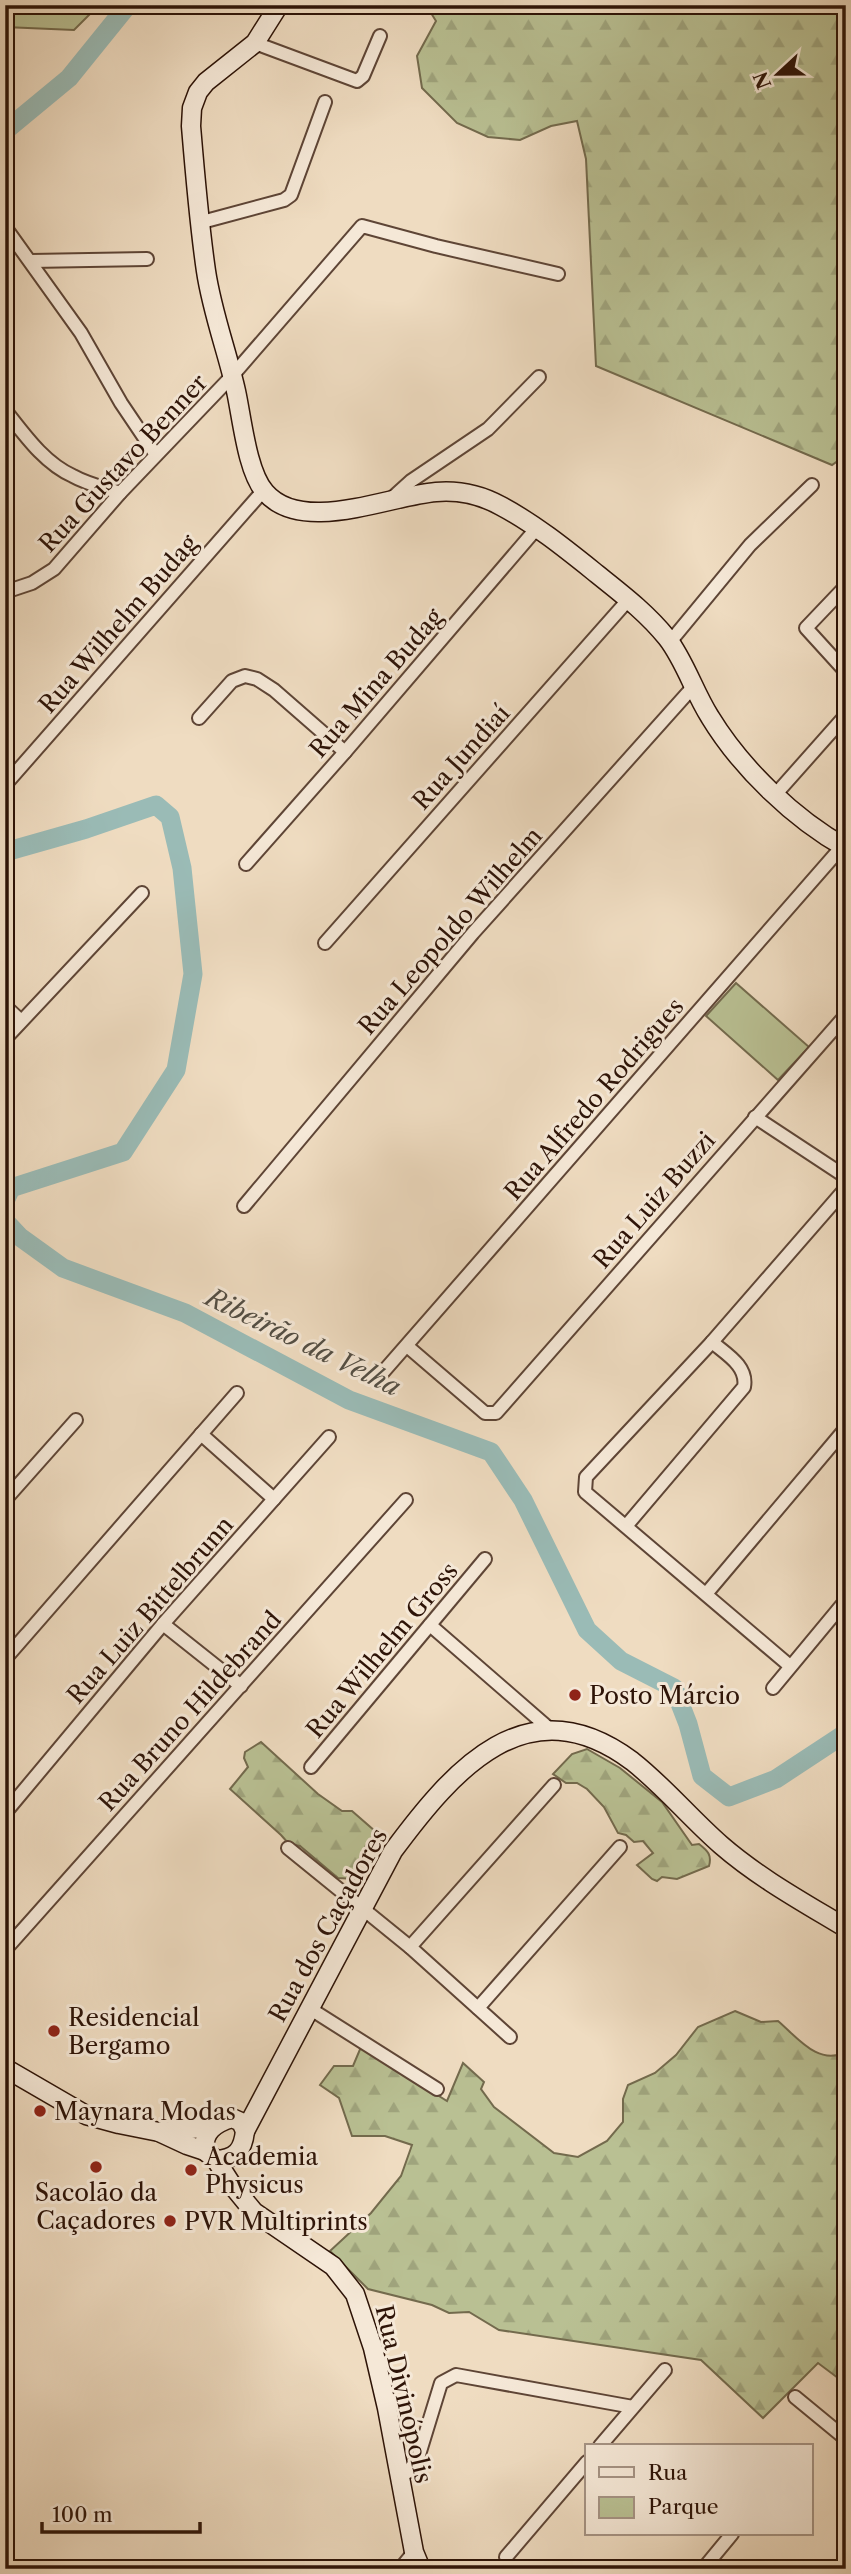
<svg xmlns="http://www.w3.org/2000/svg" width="851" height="2574" viewBox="0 0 851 2574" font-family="'Libre Caslon Text',serif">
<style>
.green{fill:#b9c093;stroke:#736a4d;stroke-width:2}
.forest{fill:url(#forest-firs);stroke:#736a4d;stroke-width:2}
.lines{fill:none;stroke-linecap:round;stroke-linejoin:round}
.river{stroke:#9abbb6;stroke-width:19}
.street-casing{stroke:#5e4536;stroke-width:16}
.secondary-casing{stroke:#2d1307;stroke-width:21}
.street{stroke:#f5e8d7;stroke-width:12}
.secondary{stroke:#f5e8d7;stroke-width:18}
.poi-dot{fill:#8f2418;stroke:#f5e8d7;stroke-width:2.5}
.labels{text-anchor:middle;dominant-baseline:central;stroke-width:6;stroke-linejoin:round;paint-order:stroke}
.street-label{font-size:24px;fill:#2d1307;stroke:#f5e8d7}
.poi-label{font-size:24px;fill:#2d1307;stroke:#f5e8d7;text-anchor:start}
.water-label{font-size:26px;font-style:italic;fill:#534e44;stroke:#f5e8d7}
</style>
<defs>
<pattern id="forest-firs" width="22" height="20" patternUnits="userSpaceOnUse" patternTransform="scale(1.75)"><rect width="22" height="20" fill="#b9c093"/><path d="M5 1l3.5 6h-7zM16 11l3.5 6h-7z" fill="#9fa47d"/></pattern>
</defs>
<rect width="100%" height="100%" fill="#efdcc1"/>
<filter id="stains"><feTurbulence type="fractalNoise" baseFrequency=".00286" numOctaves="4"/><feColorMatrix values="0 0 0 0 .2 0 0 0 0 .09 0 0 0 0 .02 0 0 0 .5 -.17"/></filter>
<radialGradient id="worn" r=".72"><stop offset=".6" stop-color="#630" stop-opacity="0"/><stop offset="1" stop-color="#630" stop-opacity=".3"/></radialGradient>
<g class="green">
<polygon points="5,5 99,5 74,30 5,27"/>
<polygon points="736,983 809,1047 778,1080 706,1016"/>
</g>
<g class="forest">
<polygon points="426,5 846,5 846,455 832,465 596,366 586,159 577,121 551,126 520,140 488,137 457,123 422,88 417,56 436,21"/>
<polygon points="261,1742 318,1794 342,1811 352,1811 376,1832 366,1845 355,1879 338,1878 300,1846 289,1844 281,1835 230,1789 248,1767 244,1758 245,1752"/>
<path d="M587,1749L620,1768L662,1802L692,1845L699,1844C708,1851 712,1855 709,1866L677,1879L662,1877L657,1881L652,1879L637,1865L653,1853L643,1841L634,1842L626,1835L618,1833L604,1807L587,1789L577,1783H566L553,1774L572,1754Z"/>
<path d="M735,2011L761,2022L778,2021C798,2038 818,2066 846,2052V2384L818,2363L763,2418L701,2360L499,2330L469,2312L449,2313L432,2305L368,2289L330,2251L371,2213L401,2176L412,2145L385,2136H352L339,2098L320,2085L334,2066H353L361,2047L447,2101L463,2063L484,2082L481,2089L494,2107L554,2153L578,2157L607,2141L623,2122V2099L628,2085L655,2073L676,2055L698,2027Z"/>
</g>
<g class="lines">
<g class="river">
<polyline points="5,131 69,78 128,5"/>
<polyline points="5,852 86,829 156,805 170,817 182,868 193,974 176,1070 123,1152 11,1188 5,1201"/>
<polyline points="5,1221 20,1237 63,1268 185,1313 349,1400 491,1452 523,1500 587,1630 621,1661 674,1688 688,1724 702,1776 729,1797 776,1779 846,1733"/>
</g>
<defs>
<g id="street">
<polyline points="255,43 357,81 363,76 380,36"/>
<polyline points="202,222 284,200 291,195 325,102"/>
<polyline points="5,227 81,333 121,403 156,455"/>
<polyline points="31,261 147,259"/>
<path d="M5,410C24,434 44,463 73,476C87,484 105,488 120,493"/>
<polyline points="390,500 411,481 488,429 539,377"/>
<polyline points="846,586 806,628 846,672"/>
<polyline points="5,592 32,583 54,569 120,493 232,376 362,226 436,246 558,274"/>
<polyline points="670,642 750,545 812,485"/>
<polyline points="199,718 232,681 245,676 257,679 274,690 345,752"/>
<polyline points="5,785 263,491"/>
<polyline points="775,795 846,715"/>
<polyline points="246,864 345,752 536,529"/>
<polyline points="325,943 629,599"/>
<polyline points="5,1006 21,1021"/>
<polyline points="5,1039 142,893"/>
<polyline points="755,1117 846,1177"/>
<polyline points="244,1206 473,933 693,687"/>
<polyline points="407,1346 485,1413 496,1413 846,1015"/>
<polyline points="377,1379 846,842"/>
<polyline points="201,1434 274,1499"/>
<polyline points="5,1500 76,1420"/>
<path d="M627,1525L744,1387C748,1366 726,1354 712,1342"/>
<polyline points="706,1594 846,1428"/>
<polyline points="163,1624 241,1686"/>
<polyline points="430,1625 552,1731"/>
<polyline points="5,1659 237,1393"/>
<polyline points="790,1666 585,1492 586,1477 712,1342 846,1188"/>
<polyline points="773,1688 846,1600"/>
<polyline points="311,1767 485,1559"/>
<polyline points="5,1813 163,1624 329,1437"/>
<polyline points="288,1848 410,1947 510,2037"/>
<polyline points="410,1947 554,1785"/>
<polyline points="5,1950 406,1500"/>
<polyline points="309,2008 437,2089"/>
<polyline points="478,2008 620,1847"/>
<polyline points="795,2397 846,2439"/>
<polyline points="600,2446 665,2370"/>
<polyline points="399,2475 408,2472 418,2458 441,2383 456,2375 633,2407"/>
<polyline points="506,2557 587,2462"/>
<polyline points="400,2569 414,2552"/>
<polyline points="703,2569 732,2534"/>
</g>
<g id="secondary">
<path d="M279,5L255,43L206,82L198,92L192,108L191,126C195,174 199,223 206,271C212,312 227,351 236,391C242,418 247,472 265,492C302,535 388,496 436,492C459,490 481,495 501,506C535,524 567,550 597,574C622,594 647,613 667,638C685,661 694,692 710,717C741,768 794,819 846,848"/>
<polyline points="5,2068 86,2115 119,2124 159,2132 187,2145 205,2151"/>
<path d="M245,2131L393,1851C453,1770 527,1683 632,1761C664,1786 690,1818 721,1845C759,1878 803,1902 846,1928"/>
<polyline points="159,2132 212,2127"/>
<path d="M216,2160C236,2159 243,2150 245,2131L241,2122L232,2118C215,2123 202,2132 205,2151L216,2160L232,2185L254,2212L333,2266L355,2294L373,2348L387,2408L414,2552L421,2569"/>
</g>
</defs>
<use href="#street" class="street-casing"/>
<use href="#secondary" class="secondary-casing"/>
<use href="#street" class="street"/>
<use href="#secondary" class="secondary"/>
</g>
<g class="poi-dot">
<circle cx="575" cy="1695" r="7"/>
<circle cx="54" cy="2031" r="7"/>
<circle cx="40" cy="2111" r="7"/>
<circle cx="96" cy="2167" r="7"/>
<circle cx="191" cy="2170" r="7"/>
<circle cx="170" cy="2221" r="7"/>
</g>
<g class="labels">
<g class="street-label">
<text transform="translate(123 463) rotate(-47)">Rua Gustavo Benner</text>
<text transform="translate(118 624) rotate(-49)">Rua Wilhelm Budag</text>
<text transform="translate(376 683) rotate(-49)">Rua Mina Budag</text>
<text transform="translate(461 757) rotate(-48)">Rua Jundiaí</text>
<text transform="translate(450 931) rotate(-49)">Rua Leopoldo Wilhelm</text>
<text transform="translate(594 1099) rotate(-49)">Rua Alfredo Rodrigues</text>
<text transform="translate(654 1200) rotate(-49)">Rua Luiz Buzzi</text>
<text transform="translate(150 1610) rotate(-49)">Rua Luiz Bittelbrunn</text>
<text transform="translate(382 1650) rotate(-50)">Rua Wilhelm Gross</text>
<text transform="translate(190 1711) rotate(-48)">Rua Bruno Hildebrand</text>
<text transform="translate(328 1925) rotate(-61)">Rua dos Caçadores</text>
<text transform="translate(404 2394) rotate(77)">Rua Divinópolis</text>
</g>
<g class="poi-label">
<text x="589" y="1695">Posto Márcio</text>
<text x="68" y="2017">Residencial<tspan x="68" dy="28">Bergamo</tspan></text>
<text x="54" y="2111">Maynara Modas</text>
<text x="205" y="2156">Academia<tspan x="205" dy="28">Physicus</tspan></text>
<text x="96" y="2192" text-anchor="middle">Sacolão da<tspan x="96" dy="28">Caçadores</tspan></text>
<text x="184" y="2221">PVR Multiprints</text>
</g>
<g class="water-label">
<text transform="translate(303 1342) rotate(26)">Ribeirão da Velha</text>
</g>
</g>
<rect width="851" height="2574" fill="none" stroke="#efdcc1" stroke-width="28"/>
<rect x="7" y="7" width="837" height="2560" fill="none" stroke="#2d1307" stroke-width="3.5"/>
<rect x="14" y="14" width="823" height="2546" fill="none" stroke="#2d1307" stroke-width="2"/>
<rect x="585" y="2444" width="228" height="91" fill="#f5e8d7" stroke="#a59384" stroke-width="2"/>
<rect x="599" y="2467" width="35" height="10" fill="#f5e8d7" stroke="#a59384" stroke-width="2"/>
<text x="648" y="2480" font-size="21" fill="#2d1307">Rua</text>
<rect x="599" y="2497" width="35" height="21" fill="#b9c093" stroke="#a59384" stroke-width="2"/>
<text x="648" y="2514" font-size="21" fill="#2d1307">Parque</text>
<g transform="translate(778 74) rotate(248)" stroke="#f5e8d7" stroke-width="5" paint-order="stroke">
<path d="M0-5L12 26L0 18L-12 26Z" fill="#2d1307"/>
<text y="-10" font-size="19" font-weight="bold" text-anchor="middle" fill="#2d1307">N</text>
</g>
<path d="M42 2522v10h158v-10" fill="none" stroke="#2d1307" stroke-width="3.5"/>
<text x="52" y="2522" font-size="21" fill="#2d1307" stroke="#f5e8d7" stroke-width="5" paint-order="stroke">100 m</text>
<rect width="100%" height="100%" filter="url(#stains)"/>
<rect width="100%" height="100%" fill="url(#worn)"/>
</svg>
